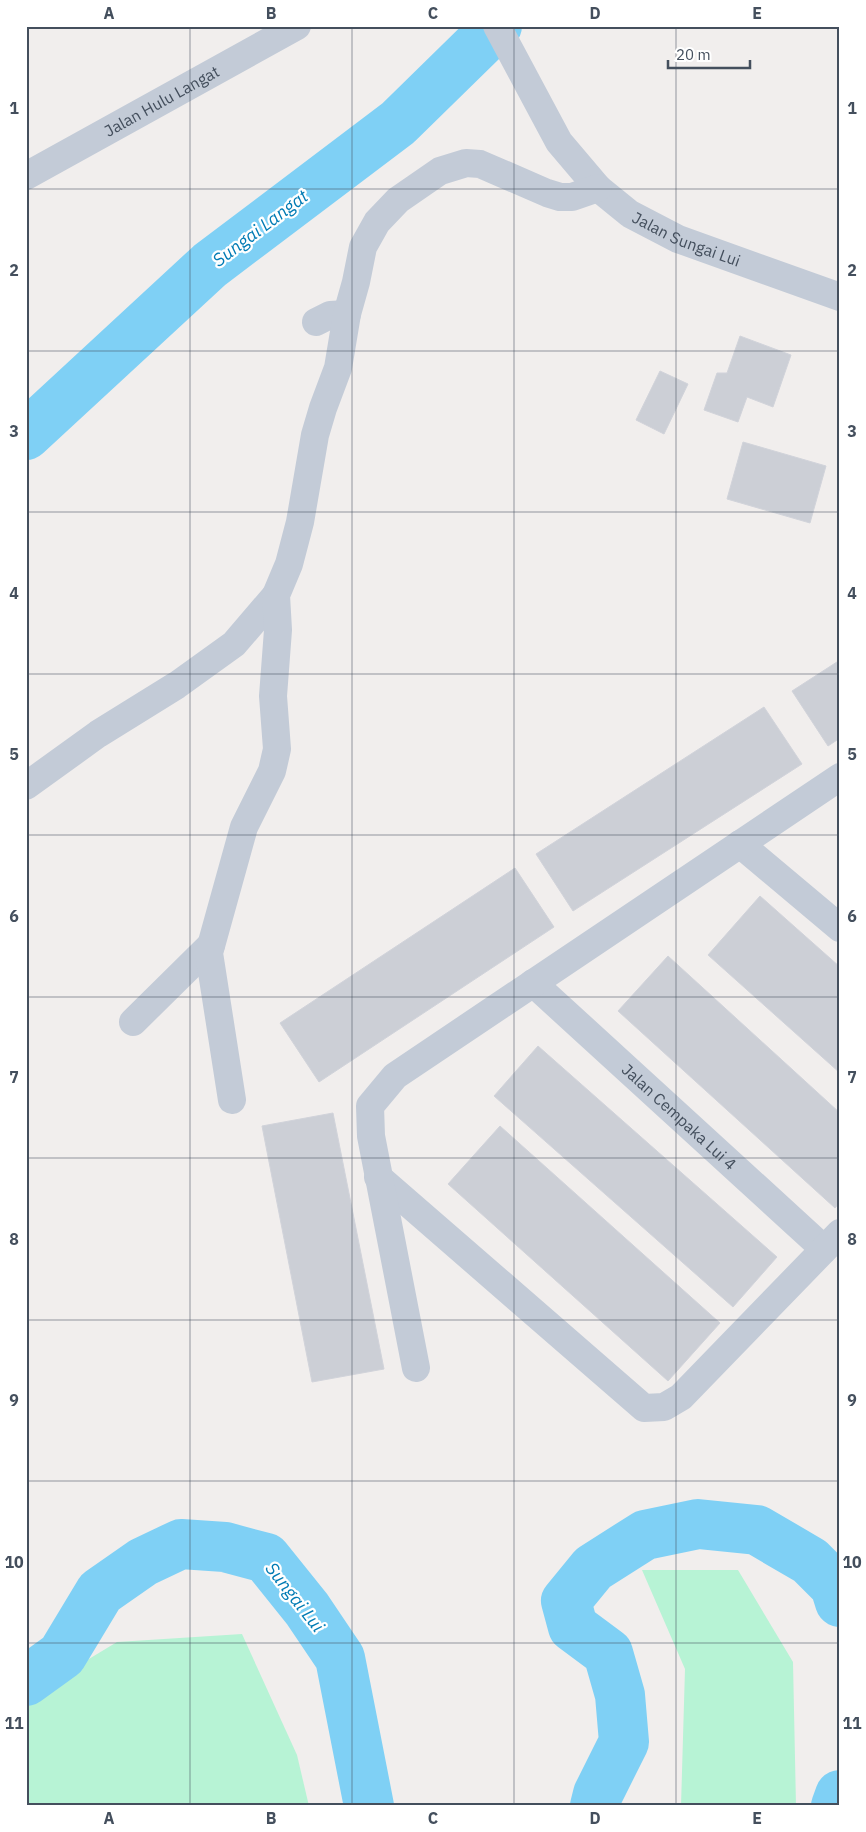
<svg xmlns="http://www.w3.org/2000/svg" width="866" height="1832" viewBox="0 0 866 1832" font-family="'IBM Plex Sans',sans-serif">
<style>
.green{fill:#b7f3d5}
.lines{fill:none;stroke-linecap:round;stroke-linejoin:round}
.river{stroke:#7fd0f5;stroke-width:50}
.building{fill:#cccfd6;stroke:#d1d3da}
.minor{stroke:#c3cbd7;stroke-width:28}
.grid{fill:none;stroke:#444f5d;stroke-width:1;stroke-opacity:0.55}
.labels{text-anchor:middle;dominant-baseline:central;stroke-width:4.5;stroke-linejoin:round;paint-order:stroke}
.street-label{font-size:16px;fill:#444f5d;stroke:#fff}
.water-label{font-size:18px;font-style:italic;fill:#007bb4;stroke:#fff}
.neatline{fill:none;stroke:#444f5d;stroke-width:2}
.grid-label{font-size:16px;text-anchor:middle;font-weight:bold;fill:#444f5d}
</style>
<rect width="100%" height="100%" fill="#f1eeed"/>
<g class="green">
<polygon points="642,1570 738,1570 793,1662 796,1806 681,1806 685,1669"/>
<polygon points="242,1634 297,1755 309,1806 26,1806 26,1697 117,1642"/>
</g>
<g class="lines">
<g class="river">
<polyline points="26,435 210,265 398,123 497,26"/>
<polyline points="26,1681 62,1655 100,1592 143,1562 181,1544 225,1547 266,1558 307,1609 340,1658 369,1806"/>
<polyline points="595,1806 598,1794 624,1742 620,1695 608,1653 573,1627 566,1601 593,1568 645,1535 698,1524 757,1530 810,1561 835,1586 840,1602"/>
<polyline points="836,1806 840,1795"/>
</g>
</g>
<g class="building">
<polygon points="740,336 791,355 773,407 747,397 738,422 704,410 717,373 727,373"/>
<polygon points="660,371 688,384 664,434 636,420"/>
<polygon points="743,442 826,466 810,523 727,499"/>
<polygon points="840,660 840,738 828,746 792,691"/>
<polygon points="764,707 802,764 573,911 536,854"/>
<polygon points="515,868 554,927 319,1082 280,1023"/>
<polygon points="760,896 840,967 840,1073 708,955"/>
<polygon points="668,956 840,1113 840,1202 835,1208 618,1011"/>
<polygon points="538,1046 777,1257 733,1307 494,1096"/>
<polygon points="333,1113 384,1369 312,1382 262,1126"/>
<polygon points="500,1126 720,1323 668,1381 448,1184"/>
</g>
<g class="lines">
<g class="minor">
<path id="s1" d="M497,26L559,142L598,188L630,214L678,239L840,297"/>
<path id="s2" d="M26,176L297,26"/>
<polyline points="316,322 330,315 347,314"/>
<polyline points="26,786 98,734 177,685 234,644 276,595"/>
<polyline points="740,844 840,928"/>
<path id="s3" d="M533,983L824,1249"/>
<polyline points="133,1022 211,945"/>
<polyline points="232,1100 209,953 244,827 272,771 277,749 273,696 278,630 276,595 289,564 300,522 315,435 323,408 338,368 347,314 356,282 363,247 377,222 398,200 440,171 466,163 480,164 547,193 560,197 572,197 598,188"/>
<polyline points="378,1177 644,1408 664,1407 681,1397 840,1233"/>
<polyline points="416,1368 371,1136 370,1106 395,1076 840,777"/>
</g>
</g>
<path class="grid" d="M190,26V1806M352,26V1806M514,26V1806M676,26V1806M26,189H840M26,351H840M26,512H840M26,674H840M26,835H840M26,997H840M26,1158H840M26,1320H840M26,1481H840M26,1643H840"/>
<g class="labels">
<g class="street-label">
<text stroke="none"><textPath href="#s2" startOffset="155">Jalan Hulu Langat</textPath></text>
<text stroke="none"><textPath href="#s1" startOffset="295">Jalan Sungai Lui</textPath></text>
<text stroke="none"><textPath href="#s3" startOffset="198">Jalan Cempaka Lui 4</textPath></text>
</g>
<g class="water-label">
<text transform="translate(260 228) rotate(-37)">Sungai Langat</text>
<text transform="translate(295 1597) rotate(52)">Sungai Lui</text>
</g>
</g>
<rect width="866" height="1832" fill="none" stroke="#ffffff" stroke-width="55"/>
<path d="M668 60v8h82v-8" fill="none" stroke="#444f5d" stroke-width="2.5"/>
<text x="676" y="60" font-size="15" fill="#444f5d" stroke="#ffffff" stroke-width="4" paint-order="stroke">20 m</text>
<rect x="28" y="28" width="810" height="1776" class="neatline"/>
<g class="grid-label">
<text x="109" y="19">A</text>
<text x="271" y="19">B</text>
<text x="433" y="19">C</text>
<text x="595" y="19">D</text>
<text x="757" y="19">E</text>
<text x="14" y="114">1</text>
<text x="852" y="114">1</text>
<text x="14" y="276">2</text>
<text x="852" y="276">2</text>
<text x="14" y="437">3</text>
<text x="852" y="437">3</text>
<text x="14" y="599">4</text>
<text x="852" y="599">4</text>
<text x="14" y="760">5</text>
<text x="852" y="760">5</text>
<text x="14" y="922">6</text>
<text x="852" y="922">6</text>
<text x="14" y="1083">7</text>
<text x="852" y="1083">7</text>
<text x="14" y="1245">8</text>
<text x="852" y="1245">8</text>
<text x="14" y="1406">9</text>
<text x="852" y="1406">9</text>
<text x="14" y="1568">10</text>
<text x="852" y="1568">10</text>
<text x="14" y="1729">11</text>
<text x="852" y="1729">11</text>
<text x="109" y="1824">A</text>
<text x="271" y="1824">B</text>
<text x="433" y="1824">C</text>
<text x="595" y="1824">D</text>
<text x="757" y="1824">E</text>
</g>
</svg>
